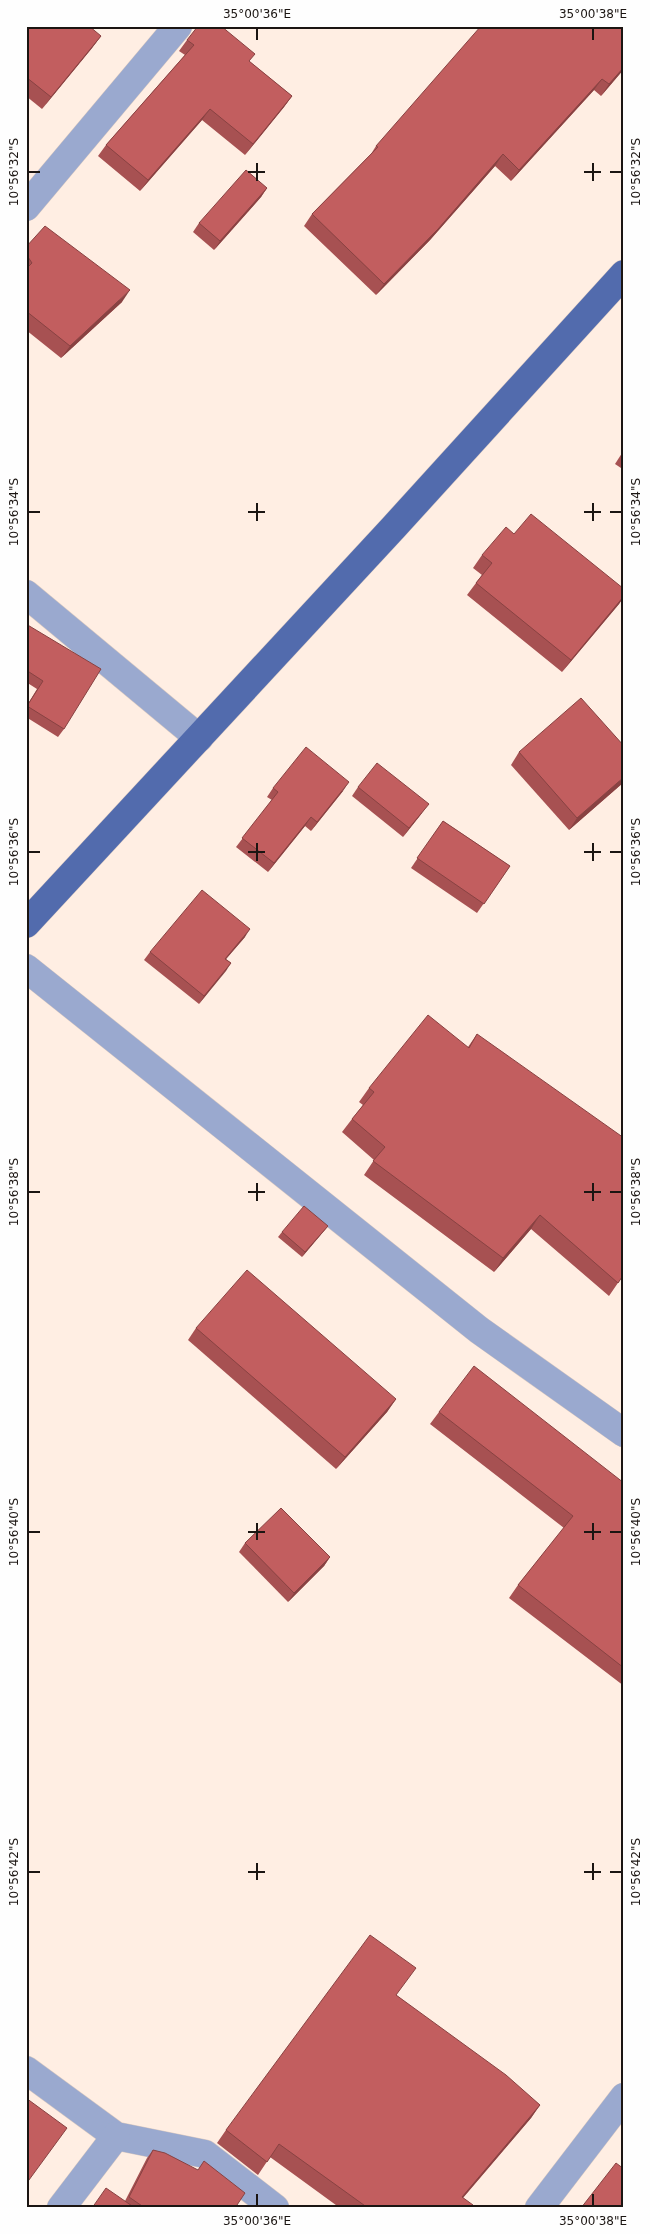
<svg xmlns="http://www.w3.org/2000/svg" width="650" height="2234" viewBox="0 0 650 2234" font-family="'DejaVu Sans',sans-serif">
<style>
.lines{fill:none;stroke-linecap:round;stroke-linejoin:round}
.minor-casing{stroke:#dbcbc2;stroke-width:29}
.major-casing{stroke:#dbcbc2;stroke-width:29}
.minor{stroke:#9aa9cf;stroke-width:28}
.major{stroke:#526bad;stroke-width:28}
.wall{fill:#a75152}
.shaded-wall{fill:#884242}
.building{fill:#c25e5f;stroke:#884242}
.ticks{fill:none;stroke:#1b1512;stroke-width:2}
.neatline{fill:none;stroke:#1b1512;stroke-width:2}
.ticks-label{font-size:12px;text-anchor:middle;fill:#1b1512}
</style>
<rect width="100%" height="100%" fill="#ffeee3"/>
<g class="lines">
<defs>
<g id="minor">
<polyline points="26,207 178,26"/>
<polyline points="26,594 199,738"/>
<polyline points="26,968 479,1330 624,1433"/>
<polyline points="26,2070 116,2136 205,2154 275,2208"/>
<polyline points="61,2208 116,2136"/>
<polyline points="539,2208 624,2097"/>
</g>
<polyline id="major" points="26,924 393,528 624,274"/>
</defs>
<use href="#minor" class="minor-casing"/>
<use href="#major" class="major-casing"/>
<use href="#minor" class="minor"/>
<use href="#major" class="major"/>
</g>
<g class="wall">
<polygon points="26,26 101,36 92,48 42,109 26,96"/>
<polygon points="187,40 250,62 292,96 284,107 245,155 202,120 140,191 98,156 106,145 185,55 179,51"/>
<polygon points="624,69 601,96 594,90 511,181 495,166 430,240 376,295 304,226 312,214 371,154 376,146"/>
<polygon points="267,188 261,197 214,250 193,232 199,223"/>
<polygon points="26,247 122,302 61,358 26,330"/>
<polygon points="624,450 624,470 615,464"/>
<polygon points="482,555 624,589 624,597 619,604 562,672 467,595 482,575 473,568"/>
<polygon points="26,624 64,729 58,737 26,717 26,707 37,689 26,682"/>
<polygon points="519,752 624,782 569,830 511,765"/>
<polygon points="358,787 422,813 403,837 352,796"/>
<polygon points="273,788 343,791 311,831 305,826 268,872 236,847 272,800 267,797"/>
<polygon points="443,821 510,866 477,913 411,868"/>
<polygon points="245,937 226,959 231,963 199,1004 144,960 150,952"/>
<polygon points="477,1034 624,1274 609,1296 531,1229 494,1272 364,1175 374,1160 342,1132 352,1119 363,1105 359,1102 369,1088 468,1047"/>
<polygon points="328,1226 302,1257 278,1237 282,1232"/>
<polygon points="196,1328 396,1399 387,1412 336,1469 188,1340"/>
<polygon points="439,1412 624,1483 624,1686 509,1598 518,1585 564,1528 430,1424"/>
<polygon points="245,1543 330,1557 324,1566 288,1602 239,1552"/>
<polygon points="396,1995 540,2105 531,2118 463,2198 471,2208 340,2208 270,2157 258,2175 217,2143 226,2130"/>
<polygon points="153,2150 235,2208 92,2208 125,2201 147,2158"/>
</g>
<g class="shaded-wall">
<polygon points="101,36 92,48 42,109 51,97"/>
<polygon points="624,67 624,69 601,96 609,84"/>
<polygon points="602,79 594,90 511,181 519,170"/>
<polygon points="292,96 284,107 245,155 253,144"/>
<polygon points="210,109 202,120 140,191 148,180"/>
<polygon points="503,154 495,166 430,240 376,295 384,284"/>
<polygon points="267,188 261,197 214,250 220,241"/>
<polygon points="130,290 122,302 61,358 70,346"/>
<polygon points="624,596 619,604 562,672 571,660"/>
<polygon points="624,777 624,782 569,830 577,818"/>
<polygon points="349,782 343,791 311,831 317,822"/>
<polygon points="429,804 422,813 403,837 409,828"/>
<polygon points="311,817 305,826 268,872 274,863"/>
<polygon points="250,929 245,937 220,966 225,959"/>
<polygon points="231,963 226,971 199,1004 204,996"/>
<polygon points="540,1215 531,1229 494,1272 503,1258"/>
<polygon points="328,1226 324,1231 302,1257 305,1252"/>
<polygon points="396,1399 387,1412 336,1469 345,1457"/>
<polygon points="330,1557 324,1566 288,1602 294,1593"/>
<polygon points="540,2105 531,2118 454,2208 462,2197"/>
</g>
<g class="building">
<polygon points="26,26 89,26 101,36 51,97 26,77"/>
<polygon points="198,26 221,26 255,54 249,61 292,96 253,144 210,109 148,180 106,145 194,45 187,40"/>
<polygon points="481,26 624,26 624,67 609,84 602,79 519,170 503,154 438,229 384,284 312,214 378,147 376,146"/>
<polygon points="246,170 267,188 220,241 199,223"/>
<polygon points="45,226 130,290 70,346 26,311 26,269 32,263 26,254 26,247"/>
<polygon points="531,514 624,589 624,596 571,660 476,583 492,563 482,555 506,527 514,534"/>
<polygon points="26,624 101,669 64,729 27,706 43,681 26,670"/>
<polygon points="581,698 624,746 624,777 577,818 519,752"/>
<polygon points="306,747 349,782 317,822 311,817 274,863 242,838 278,792 273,788"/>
<polygon points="377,763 429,804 409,828 358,787"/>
<polygon points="443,821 510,866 484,904 417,858"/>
<polygon points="202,890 250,929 225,959 231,963 204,996 150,952"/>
<polygon points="428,1015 469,1048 477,1034 624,1138 624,1274 618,1283 540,1215 503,1258 373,1161 385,1147 352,1119 374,1092 369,1088"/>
<polygon points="304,1206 328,1226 305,1252 282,1232"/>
<polygon points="247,1270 396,1399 345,1457 196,1328"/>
<polygon points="474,1366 624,1483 624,1668 518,1585 573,1516 439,1412"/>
<polygon points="281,1508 330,1557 294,1593 245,1543"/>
<polygon points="370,1935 416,1968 396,1995 506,2075 540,2105 462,2197 473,2205 471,2208 368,2208 279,2144 267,2162 226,2130"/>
<polygon points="26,2098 67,2128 26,2184"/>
<polygon points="153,2150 165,2153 198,2170 204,2161 245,2193 235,2208 145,2208 129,2197"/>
<polygon points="616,2163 624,2169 624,2208 581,2208"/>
<polygon points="106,2188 135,2208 92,2208"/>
</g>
<path class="ticks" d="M257,28V40M593,28V40M257,163V181M593,163V181M28,172H40M248,172H265M584,172H601M610,172H622M257,503V521M593,503V521M28,512H40M248,512H265M584,512H601M610,512H622M257,843V861M593,843V861M28,852H40M248,852H265M584,852H601M610,852H622M257,1183V1201M593,1183V1201M28,1192H40M248,1192H265M584,1192H601M610,1192H622M257,1523V1540M593,1523V1540M28,1532H40M248,1532H265M584,1532H601M610,1532H622M257,1863V1880M593,1863V1880M28,1872H40M248,1872H265M584,1872H601M610,1872H622M257,2194V2206M593,2194V2206"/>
<rect width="650" height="2234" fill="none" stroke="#fefefe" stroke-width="55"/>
<rect x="28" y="28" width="594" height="2178" class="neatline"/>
<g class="ticks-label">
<text x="257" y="18">35°00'36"E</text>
<text x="593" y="18">35°00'38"E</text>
<text transform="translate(14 172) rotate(-90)" y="4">10°56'32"S</text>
<text transform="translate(636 172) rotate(-90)" y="4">10°56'32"S</text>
<text transform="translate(14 512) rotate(-90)" y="4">10°56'34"S</text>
<text transform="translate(636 512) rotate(-90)" y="4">10°56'34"S</text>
<text transform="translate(14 852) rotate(-90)" y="4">10°56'36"S</text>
<text transform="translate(636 852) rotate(-90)" y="4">10°56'36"S</text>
<text transform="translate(14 1192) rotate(-90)" y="4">10°56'38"S</text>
<text transform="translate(636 1192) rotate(-90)" y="4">10°56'38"S</text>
<text transform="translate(14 1532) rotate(-90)" y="4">10°56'40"S</text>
<text transform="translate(636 1532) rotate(-90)" y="4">10°56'40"S</text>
<text transform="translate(14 1872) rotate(-90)" y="4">10°56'42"S</text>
<text transform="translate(636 1872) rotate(-90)" y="4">10°56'42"S</text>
<text x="257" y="2225">35°00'36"E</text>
<text x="593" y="2225">35°00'38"E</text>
</g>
</svg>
